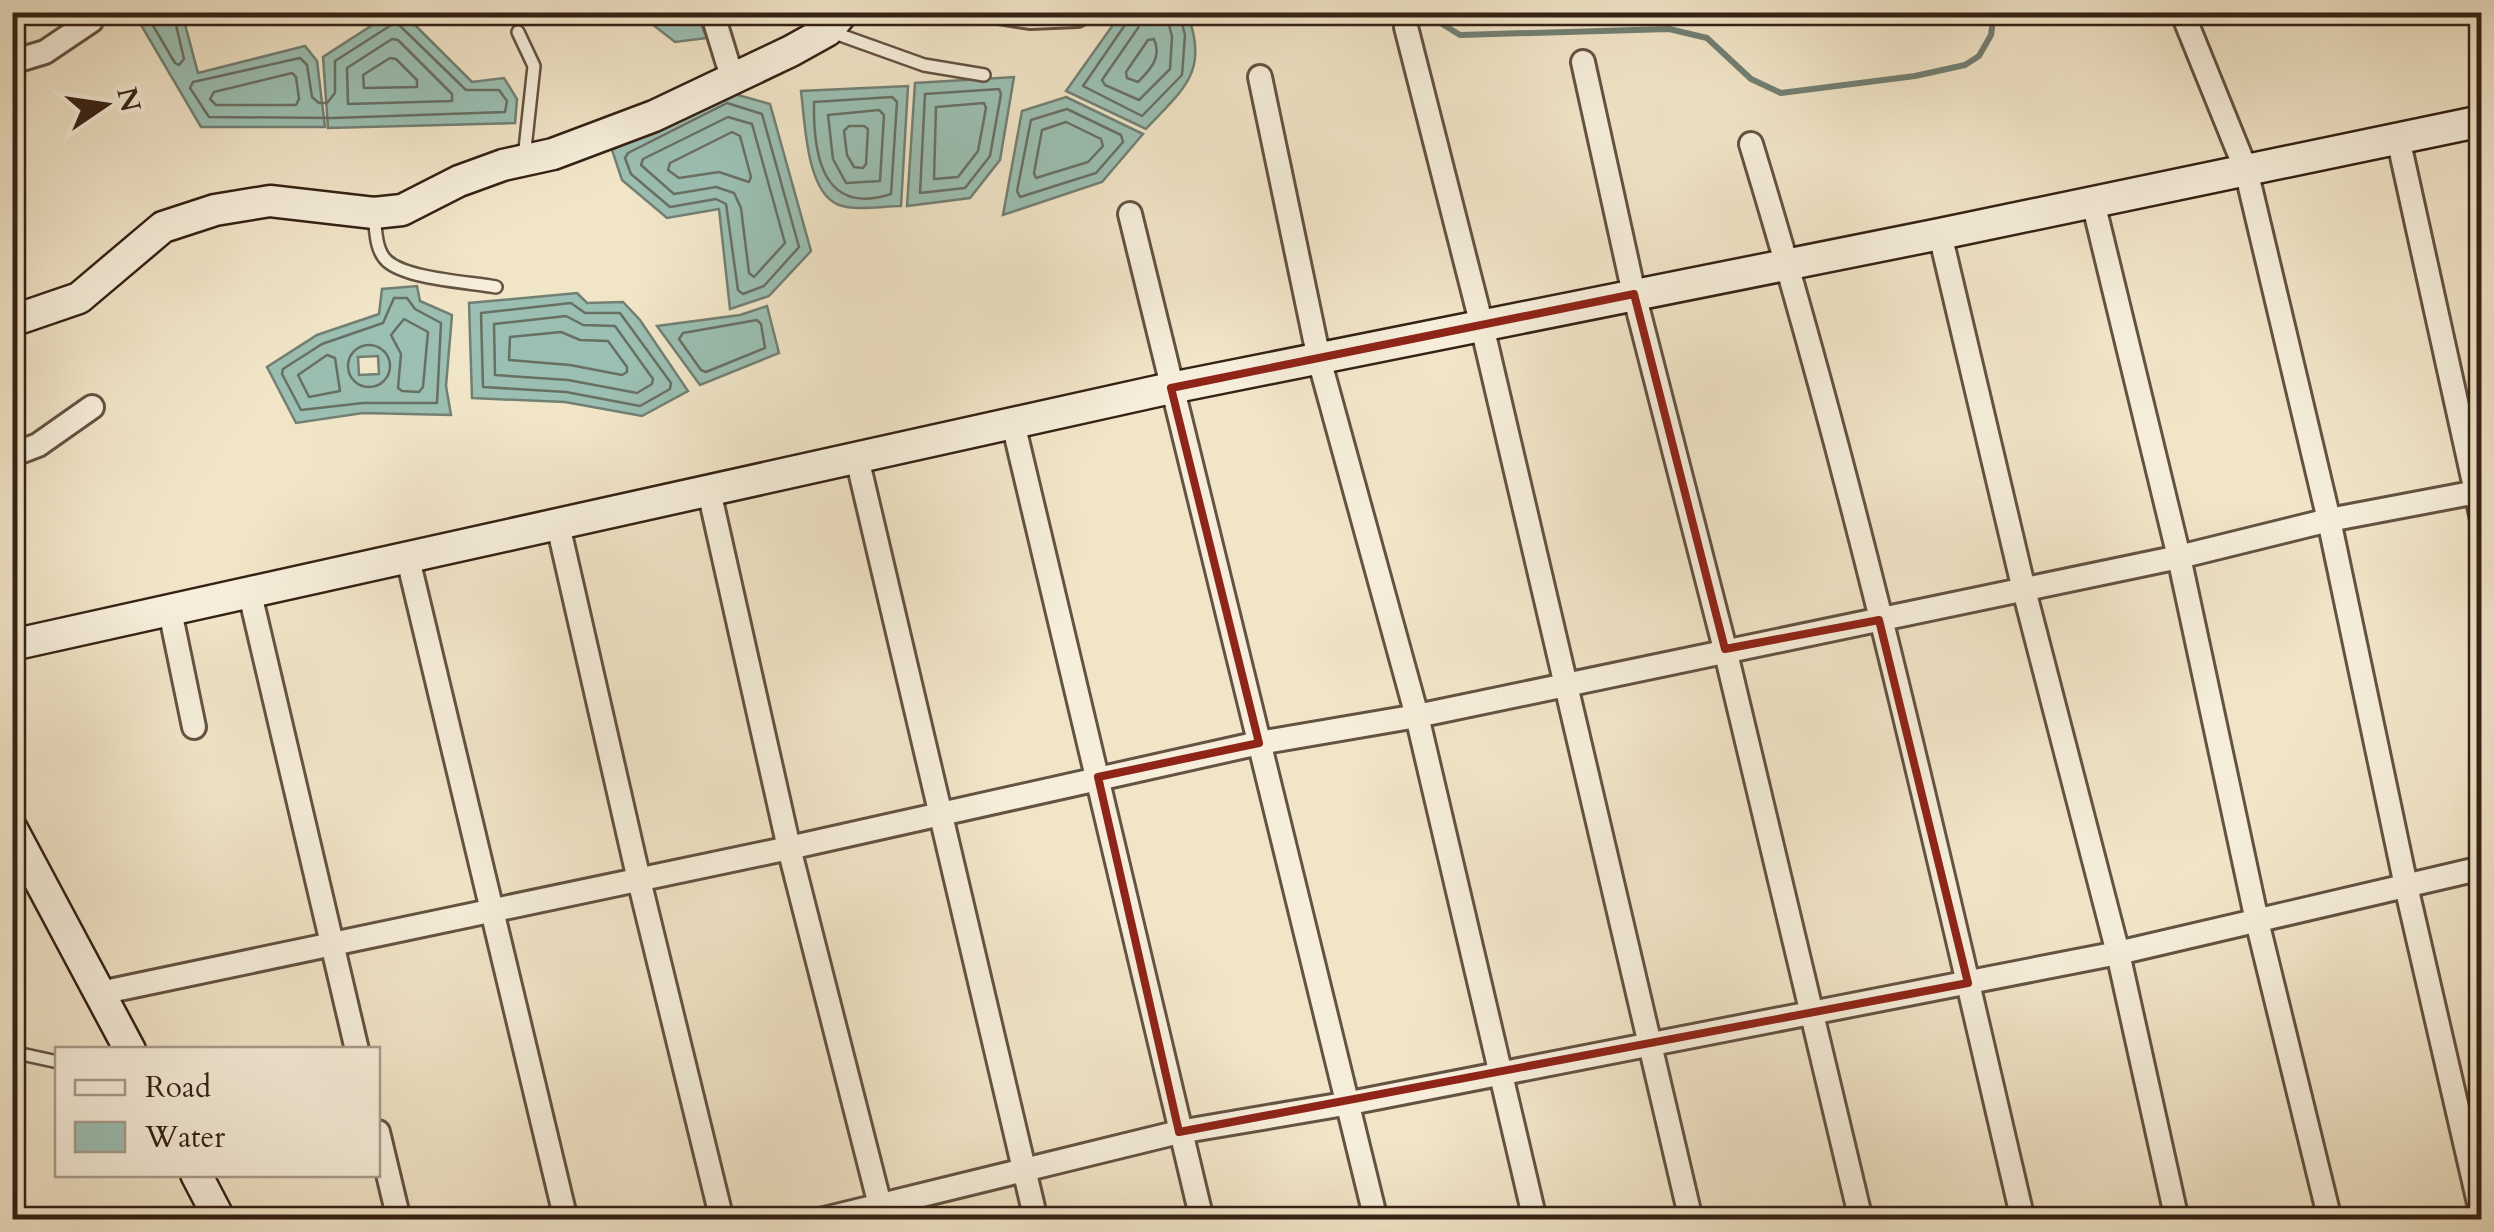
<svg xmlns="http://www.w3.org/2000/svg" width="2494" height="1232" viewBox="0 0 2494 1232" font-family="Cardo,serif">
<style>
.water{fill:#9bbfb2;stroke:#728073;stroke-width:2.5;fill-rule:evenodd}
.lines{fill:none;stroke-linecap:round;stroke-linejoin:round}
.shore{stroke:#687064;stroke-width:2.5}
.stream{stroke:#728073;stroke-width:6}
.lane-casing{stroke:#645242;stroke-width:16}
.street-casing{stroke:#645242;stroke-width:28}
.secondary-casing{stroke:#352115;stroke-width:35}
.lane{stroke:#f6eedb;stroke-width:11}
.street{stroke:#f6eedb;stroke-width:22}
.secondary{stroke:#f6eedb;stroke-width:30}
.marked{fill:none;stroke:#8f2418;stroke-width:8;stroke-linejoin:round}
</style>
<rect width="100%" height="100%" fill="#f1e5c8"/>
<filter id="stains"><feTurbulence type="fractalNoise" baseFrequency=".002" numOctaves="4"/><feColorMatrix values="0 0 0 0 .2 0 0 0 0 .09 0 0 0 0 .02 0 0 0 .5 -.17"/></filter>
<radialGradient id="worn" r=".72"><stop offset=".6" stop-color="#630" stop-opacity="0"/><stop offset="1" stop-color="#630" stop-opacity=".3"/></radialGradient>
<g class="water">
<path d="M1128,12L1187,13C1210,72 1183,89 1146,129L1066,91L1120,15Z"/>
<polygon points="134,13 182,13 198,73 305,46 317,61 325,127 201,127"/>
<polygon points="391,13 403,13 472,82 504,78 517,99 515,123 328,128 323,57"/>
<polygon points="638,13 696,13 707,38 675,42"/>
<polygon points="1014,77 1000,160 970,198 907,206 915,83"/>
<path d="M908,86L901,206C883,206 856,211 839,205C806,193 805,121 801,91Z"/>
<polygon points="727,92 770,104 811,251 769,296 730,309 719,209 667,218 622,180 612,150"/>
<polygon points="1066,97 1143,134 1102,182 1003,215 1022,111"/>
<path d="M417,286L420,301L452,315L446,386L451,415L363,413L296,423L267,367L317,335L379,314L382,289ZM378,356L379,374L359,375L358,357Z"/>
<polygon points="577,293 587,303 623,302 640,320 688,391 642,416 565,402 472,398 469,303"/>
<polygon points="767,306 779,353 700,385 657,326 740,315"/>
</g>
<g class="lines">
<g class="shore">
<polyline points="145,12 175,63 179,65 184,59 173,12"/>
<polyline points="1129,12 1127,22 1083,86 1142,116 1182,75 1185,35 1179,12"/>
<polyline points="1142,12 1138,28 1102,80 1105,85 1139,100 1170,69 1172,37 1166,12"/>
<polygon points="396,22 466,90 499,90 507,101 505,112 333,118 209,117 190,88 193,82 300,58 307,65 312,97 319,103 327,103 335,93 335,61"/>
<polygon points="392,39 398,40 452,94 452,101 348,104 347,68"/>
<path d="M1154,39C1162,57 1151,69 1138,82L1127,78L1126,72L1148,40Z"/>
<polygon points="390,58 396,59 417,80 417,87 364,88 363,75"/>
<polygon points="292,73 296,77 299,99 296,105 216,105 210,99 214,92"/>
<polygon points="999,89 1001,94 990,156 965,188 920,193 925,94"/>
<path d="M892,97L897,102L891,194C823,216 813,156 814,102Z"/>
<polygon points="727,103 762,114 799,247 764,286 743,294 738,290 726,204 716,199 670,207 631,174 625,158 628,153"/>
<polygon points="984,103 986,108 978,151 958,177 934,179 936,107"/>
<polygon points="1067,109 1121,135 1123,142 1096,173 1020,197 1017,191 1031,120"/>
<polygon points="879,110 884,115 880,181 846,183 833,159 828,115"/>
<polygon points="728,117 752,124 785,243 754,277 749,273 741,208 734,193 716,187 674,194 641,165 643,159"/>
<polygon points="1066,122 1101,139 1103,146 1088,162 1036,178 1034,173 1042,130"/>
<polygon points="849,126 864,126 868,129 866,164 863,168 854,167 847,155 844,131"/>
<polygon points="732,132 740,136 751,177 749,182 719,172 679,178 668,170 670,163"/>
<polygon points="394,298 407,298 415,309 441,323 437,403 363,403 301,410 282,374 283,369 322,344 383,323"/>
<polygon points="571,303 585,313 620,313 671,383 670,389 640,406 566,392 483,387 481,313"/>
<polygon points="566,316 583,325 615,326 653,379 652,384 637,393 568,380 495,375 494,324"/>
<polygon points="404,319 428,332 423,387 419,392 402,391 398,388 401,354 391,335"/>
<polygon points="757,320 761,324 765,348 706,372 701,370 679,339 683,333"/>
<polygon points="561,332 580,340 608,341 627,367 627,372 622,375 570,365 509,360 510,337"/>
<circle cx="369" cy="366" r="21"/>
<polygon points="327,355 335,358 340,391 309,397 298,375"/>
</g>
<polyline class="stream" points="1423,12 1460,35 1669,29 1707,38 1751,79 1781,93 1915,76 1965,65 1979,56 1991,35 1994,12"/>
<defs>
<g id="lane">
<polyline points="829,31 924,65 984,75"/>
<polyline points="518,32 534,66 524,158"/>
<path d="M374,215C376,229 375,250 387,261C407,279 469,282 496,287"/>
<polyline points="12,1052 58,1062"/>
</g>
<g id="street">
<polyline points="712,12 732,77"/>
<polyline points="998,12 1030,17 1077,15"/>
<polyline points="1406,12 1406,27 1482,326 1691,1220"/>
<polyline points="2182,12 2246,170 2329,520 2406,886 2482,1216"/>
<polyline points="12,62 45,52 91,21"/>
<polyline points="1583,62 1634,294 1725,649 1861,1220"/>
<polyline points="1260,77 1319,359 1417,716 1535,1220"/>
<polyline points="2398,138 2482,519"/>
<path d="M1751,144C1859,497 1939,860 2023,1220"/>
<polyline points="2093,202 2179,557 2257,921 2330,1220"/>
<polyline points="1130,214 1376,1220"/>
<polyline points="1940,234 2024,590 2118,953 2177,1220"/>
<polyline points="1013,423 1202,1220"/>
<polyline points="12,455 38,445 92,407"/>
<polyline points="857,458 1036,1220"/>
<polyline points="709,491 789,848 883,1217"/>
<polyline points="558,525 639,880 722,1220"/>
<polyline points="408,559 566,1220"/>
<polyline points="250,594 357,1050"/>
<polyline points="170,611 194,727"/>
<polyline points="100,993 789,848 1259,743 1417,716 2179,557 2329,520 2482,491"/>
<polyline points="378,1132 399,1220"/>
<polyline points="820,1220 1179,1132 1350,1103 2118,953 2482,868"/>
</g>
<g id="secondary">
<polyline points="12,321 79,298 163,227 215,210 270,201 374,213 402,210 459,181 503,165 553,154 654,116 791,51 827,31 843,12"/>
<polyline points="12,645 1171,388 1940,234 2482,121"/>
<polyline points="12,829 130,1050"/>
<polyline points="196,1174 220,1220"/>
</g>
</defs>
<use href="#lane" class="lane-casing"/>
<use href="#street" class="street-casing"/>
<use href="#secondary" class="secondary-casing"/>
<use href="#lane" class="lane"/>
<use href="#street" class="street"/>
<use href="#secondary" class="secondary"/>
</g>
<path class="marked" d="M1634,294L1725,649L1879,620L1968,983L1179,1132L1098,777L1259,743L1171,388Z"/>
<rect width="2494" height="1232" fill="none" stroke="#f1e5c8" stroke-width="50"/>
<rect x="15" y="15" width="2464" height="1202" fill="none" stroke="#352115" stroke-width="5"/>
<rect x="25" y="25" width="2444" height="1182" fill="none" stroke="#352115" stroke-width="2.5"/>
<rect x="55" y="1047" width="325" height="130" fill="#f6eedb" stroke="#a99c8c" stroke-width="2.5"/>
<rect x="75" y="1080" width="50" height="15" fill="#f6eedb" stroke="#a99c8c" stroke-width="2.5"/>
<text x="145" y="1097" font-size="30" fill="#352115">Road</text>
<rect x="75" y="1122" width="50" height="30" fill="#9bbfb2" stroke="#a99c8c" stroke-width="2.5"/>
<text x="145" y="1147" font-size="30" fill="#352115">Water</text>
<g transform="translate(105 105) rotate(77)" stroke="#f6eedb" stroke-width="8" paint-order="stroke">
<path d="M0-8L18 38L0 25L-18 38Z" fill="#352115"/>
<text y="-15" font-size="28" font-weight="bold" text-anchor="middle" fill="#352115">N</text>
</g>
<rect width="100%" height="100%" filter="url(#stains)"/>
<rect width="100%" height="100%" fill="url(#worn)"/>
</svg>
